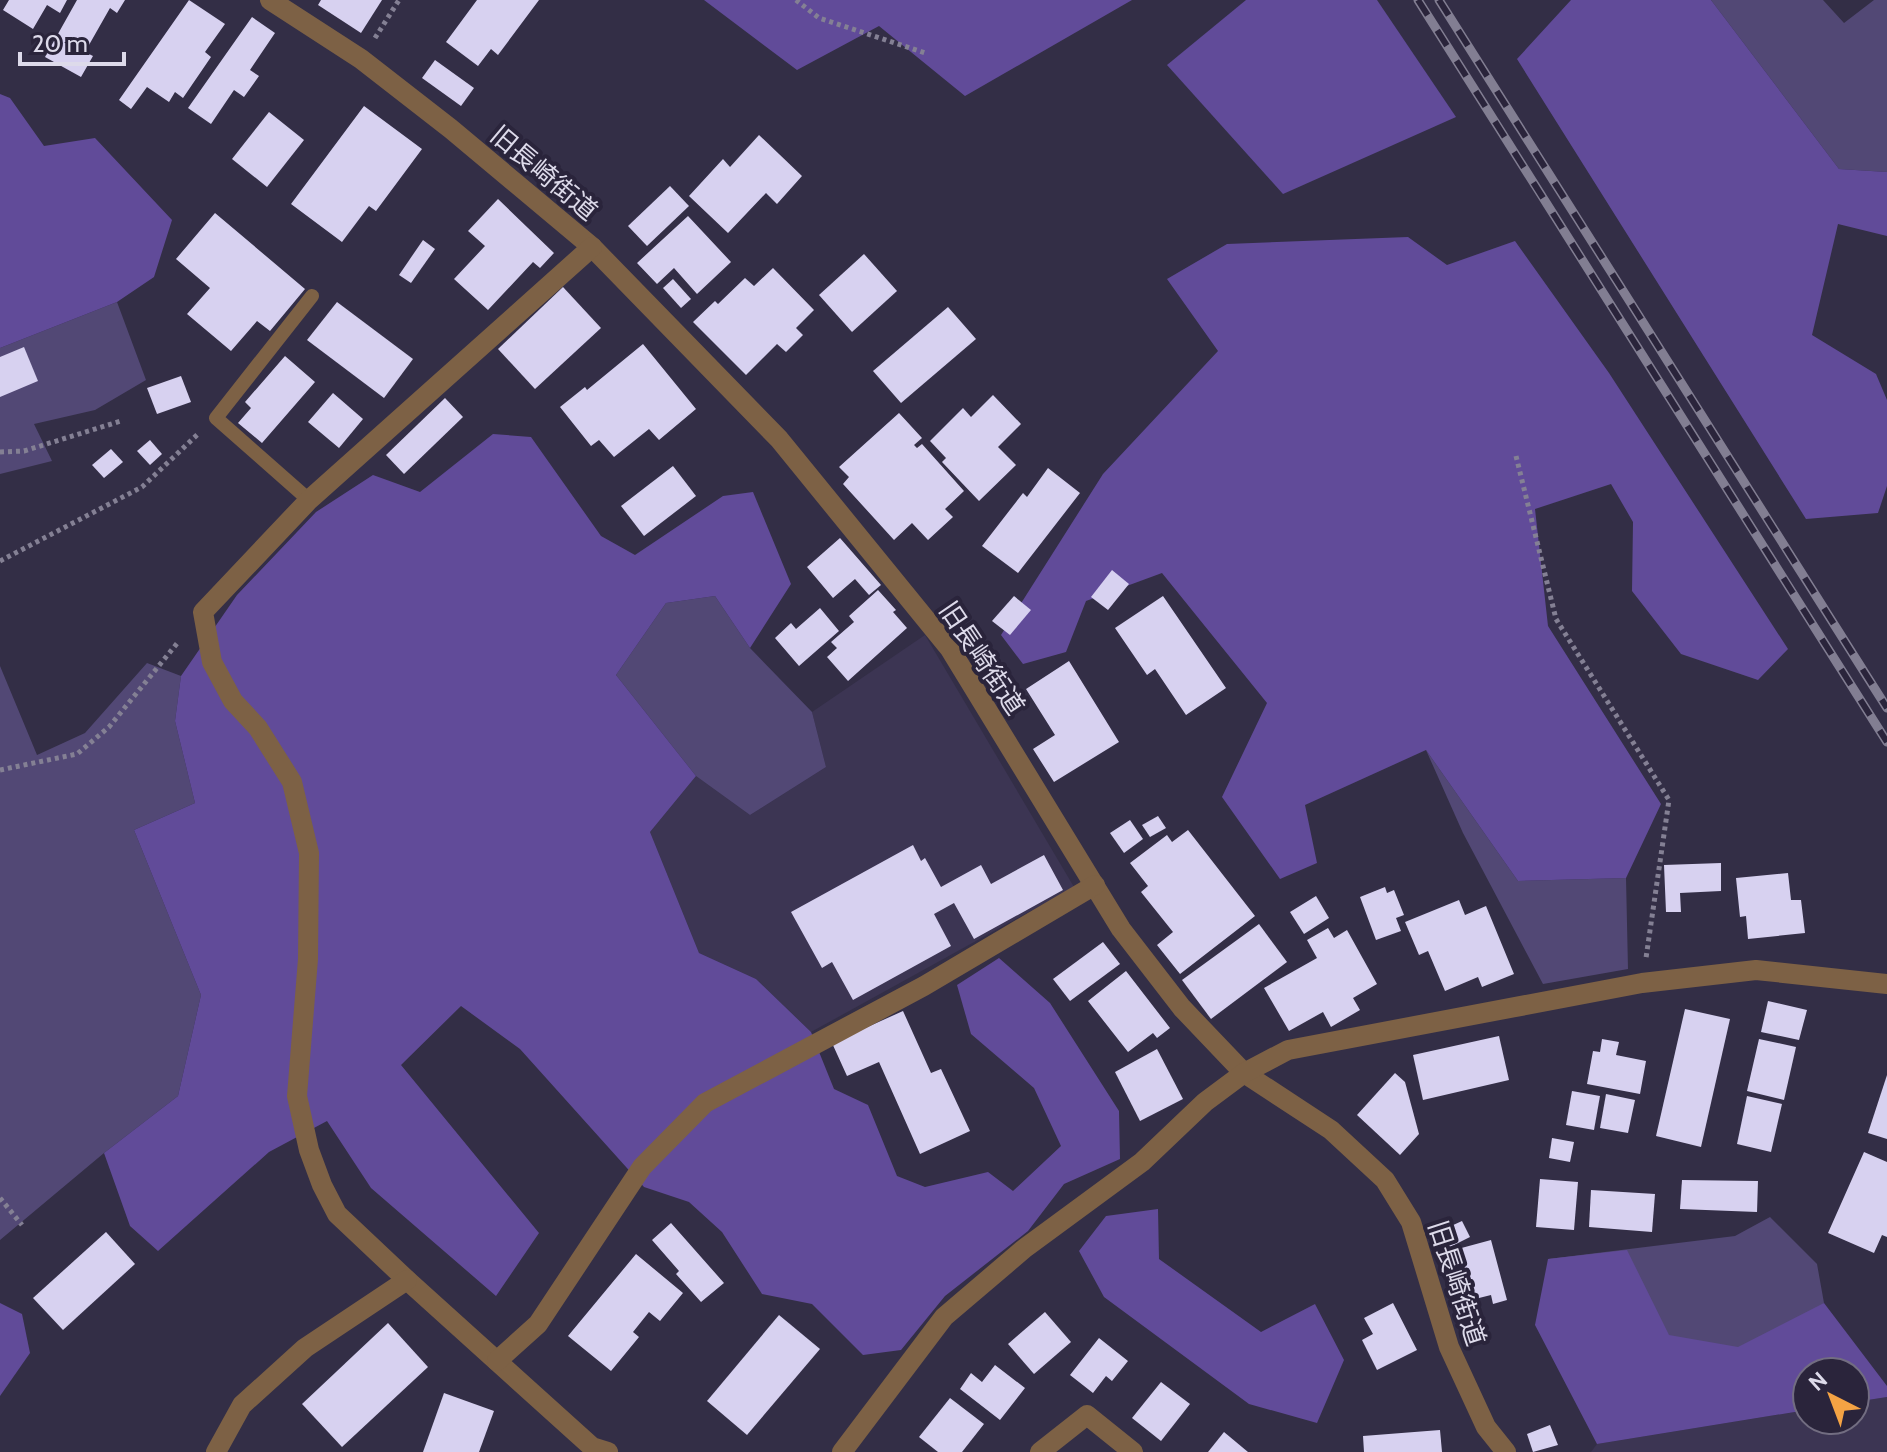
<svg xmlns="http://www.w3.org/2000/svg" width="1887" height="1452" viewBox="0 0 1887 1452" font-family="Cabin,'Noto Sans JP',sans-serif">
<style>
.built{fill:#3c3553}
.green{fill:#524875}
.forest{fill:#614b99}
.building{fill:#d7d1f0}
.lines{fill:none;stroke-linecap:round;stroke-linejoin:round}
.path{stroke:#848094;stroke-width:5;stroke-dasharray:4 4;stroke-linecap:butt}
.lane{stroke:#7d6145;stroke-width:14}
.street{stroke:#7d6145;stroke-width:20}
.rail-casing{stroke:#827e92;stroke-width:9}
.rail{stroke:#2a243b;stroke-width:6;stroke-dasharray:18;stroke-linecap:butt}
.labels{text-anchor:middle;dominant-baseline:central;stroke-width:8;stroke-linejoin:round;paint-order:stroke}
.street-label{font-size:26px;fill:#dddaea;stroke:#2a243b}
</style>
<rect width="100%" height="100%" fill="#332e46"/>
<g class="built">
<polygon points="925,635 1074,887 811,1032 756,979 699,953 650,832 696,776 750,815 826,767 812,712"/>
<polygon points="1887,1397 1887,1452 1591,1452 1597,1444 1807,1410 1807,1420 1855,1420 1855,1402"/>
</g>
<g class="green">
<polygon points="1711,0 1823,0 1844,23 1874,0 1887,0 1887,172 1839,169"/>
<polygon points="117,302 146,380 95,410 34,424 52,461 0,474 0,348"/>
<polygon points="715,596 750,648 812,712 826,767 750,815 696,776 616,675 666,603"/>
<polygon points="147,663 181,676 175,721 195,803 134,830 201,995 178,1096 104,1153 0,1240 0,666 37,755 85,733"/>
<polygon points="1426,750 1518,881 1626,878 1628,969 1543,984 1463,833"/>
<polygon points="1770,1217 1817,1264 1824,1303 1731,1389 1548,1259 1735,1236"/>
</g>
<g class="forest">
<polygon points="704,0 1132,0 965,96 879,26 797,70"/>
<polygon points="1246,0 1377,0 1456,117 1283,194 1167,65"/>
<polygon points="1571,0 1711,0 1839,169 1887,172 1887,236 1838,224 1812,335 1876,374 1887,400 1887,486 1878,513 1806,519 1517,59"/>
<polygon points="0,94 10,98 44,146 95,138 172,220 154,277 117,302 0,348"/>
<polygon points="1408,237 1447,265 1515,241 1609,373 1788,649 1758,680 1681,654 1632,591 1633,522 1611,484 1535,509 1548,626 1661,804 1626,878 1518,881 1426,750 1305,805 1317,863 1280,879 1222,797 1267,703 1162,573 1086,601 1066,652 1023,664 1001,635 1103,474 1218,351 1167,279 1227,244"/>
<polygon points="493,434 531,437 601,536 635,555 723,496 753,492 791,584 750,648 715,596 666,603 616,675 696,776 650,832 699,953 756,979 811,1032 834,1089 868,1105 897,1176 925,1187 988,1172 1013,1191 1061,1146 1034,1088 971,1034 957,985 999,958 1050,1003 1119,1111 1120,1159 1064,1184 1028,1231 945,1296 901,1350 863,1355 812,1304 762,1294 722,1232 689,1202 644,1187 520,1049 461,1006 401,1065 539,1233 496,1296 371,1188 327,1121 269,1152 158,1251 130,1226 104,1153 178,1096 201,995 134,830 195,803 175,721 181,676 237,595 316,512 373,475 420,492"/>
<polygon points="1158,1209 1159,1259 1261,1332 1315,1304 1344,1360 1317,1423 1249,1404 1104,1297 1079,1251 1106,1216"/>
<polygon points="1627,1250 1669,1335 1738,1347 1824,1303 1887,1386 1887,1397 1855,1402 1855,1372 1807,1372 1807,1410 1597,1444 1535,1325 1548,1259"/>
<polygon points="0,1303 22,1314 30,1353 0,1396"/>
</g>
<g class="building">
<polygon points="9,0 67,0 60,13 47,5 33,29 3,10"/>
<polygon points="77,0 125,0 117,13 110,8 85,52 93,56 81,77 45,57"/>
<polygon points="189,0 225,24 205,52 211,57 183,98 175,92 169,102 147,87 131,109 119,100"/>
<polygon points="321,0 382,0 361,33 318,5"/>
<polygon points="477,0 539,0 498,55 491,49 478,66 446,42"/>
<polygon points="252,17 275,33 250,70 259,76 244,97 234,90 211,124 188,108"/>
<polygon points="435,60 474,88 461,106 422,78"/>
<polygon points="364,106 422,149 376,211 369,206 342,242 291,204"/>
<polygon points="269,112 304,140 267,187 232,159"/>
<polygon points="759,135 802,176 777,204 766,193 728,233 689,196 723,159 730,167"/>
<polygon points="670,186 689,206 647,246 628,226"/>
<polygon points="498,199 554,253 540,268 533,262 488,310 454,279 485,246 468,231"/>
<polygon points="215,213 305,289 270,331 257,321 231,351 187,314 210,288 176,259"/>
<polygon points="688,216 731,262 697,294 674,268 657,284 637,263"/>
<polygon points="423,240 435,249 411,283 399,275"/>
<polygon points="864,254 897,291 852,332 819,295"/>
<polygon points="773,268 814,310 796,328 803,335 786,352 777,344 746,375 693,322 715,301 718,304 745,278 754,286"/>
<polygon points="673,279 691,299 681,308 663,288"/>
<polygon points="563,287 601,328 535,389 498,349"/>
<polygon points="337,302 413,359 384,398 307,340"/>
<polygon points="948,307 976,339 901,403 873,371"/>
<polygon points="643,344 696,409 659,440 649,429 614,457 599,440 591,446 560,407 585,387 587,390"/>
<polygon points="24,347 38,381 0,397 0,357"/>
<polygon points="285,356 315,382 262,443 238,423 251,408 245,402"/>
<polygon points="181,376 191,402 157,414 147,388"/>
<polygon points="333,393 363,419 339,448 308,422"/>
<polygon points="993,395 1021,424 998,447 1016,465 979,501 942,462 946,458 930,441 963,408 971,417"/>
<polygon points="445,398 463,417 404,474 386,455"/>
<polygon points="899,413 922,438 914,445 917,448 922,444 964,491 945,509 953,517 928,540 912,523 894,540 843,484 849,477 839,467"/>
<polygon points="150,440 162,454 150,465 137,451"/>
<polygon points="111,449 123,462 104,478 92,465"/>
<polygon points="673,466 696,496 644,536 621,506"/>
<polygon points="1048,468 1080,493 1018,573 982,546 1023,493 1027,497"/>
<polygon points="840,538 881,585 869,595 855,579 833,598 807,567"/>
<polygon points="1112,570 1129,584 1108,610 1091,597"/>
<polygon points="878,590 896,610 893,612 907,628 848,681 827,657 837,648 831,642 854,622 849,616"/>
<polygon points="1014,596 1031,610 1010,635 992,621"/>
<polygon points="1163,596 1226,688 1186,715 1155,669 1147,675 1115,628"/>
<polygon points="820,608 839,631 799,666 775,638 791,623 796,629"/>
<polygon points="1069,661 1119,742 1054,782 1033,749 1055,735 1026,689"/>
<polygon points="1158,816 1166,828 1150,837 1142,825"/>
<polygon points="1130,820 1143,839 1124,853 1110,833"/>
<polygon points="1188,830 1255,916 1180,974 1157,945 1173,932 1141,892 1148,886 1130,863 1167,835 1172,842"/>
<polygon points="913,845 921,861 925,858 941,887 981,865 991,884 1044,855 1063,890 974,939 954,903 934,914 951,946 853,1000 832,962 822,968 791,912"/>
<polygon points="1721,863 1721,891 1680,893 1681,912 1666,912 1664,865"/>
<polygon points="1788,873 1791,900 1801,900 1805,933 1748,939 1746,916 1740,917 1736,878"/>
<polygon points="1385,887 1387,893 1394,890 1404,915 1396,918 1401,931 1376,940 1360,897"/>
<polygon points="1316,896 1329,918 1304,934 1290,912"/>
<polygon points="1459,900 1465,915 1486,906 1514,974 1482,987 1478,977 1445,991 1428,951 1419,955 1405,922"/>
<polygon points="1259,924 1287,962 1211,1019 1182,980"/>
<polygon points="1328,928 1334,938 1347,930 1377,984 1353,998 1360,1010 1331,1027 1323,1012 1289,1031 1264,988 1317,958 1307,940"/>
<polygon points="1103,942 1120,964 1070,1001 1053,979"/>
<polygon points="1126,971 1170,1028 1157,1038 1153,1033 1128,1052 1088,1001"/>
<polygon points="1768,1001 1807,1010 1799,1040 1761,1032"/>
<polygon points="1685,1009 1730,1019 1701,1147 1656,1136"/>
<polygon points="903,1011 931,1073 941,1069 970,1131 920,1154 879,1062 847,1076 832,1043"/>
<polygon points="1499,1036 1509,1080 1423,1100 1413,1055"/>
<polygon points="1602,1039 1619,1042 1616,1055 1646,1061 1640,1094 1587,1084 1593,1051 1600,1052"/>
<polygon points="1759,1039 1796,1047 1784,1100 1747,1091"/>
<polygon points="1157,1049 1183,1099 1140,1121 1115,1072"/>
<polygon points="1395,1073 1405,1082 1419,1134 1400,1155 1357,1115"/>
<polygon points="1887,1075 1887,1139 1868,1133"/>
<polygon points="1572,1091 1600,1096 1594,1130 1566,1125"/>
<polygon points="1606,1094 1635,1100 1628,1133 1600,1128"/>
<polygon points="1747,1096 1782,1104 1771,1152 1737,1144"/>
<polygon points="1552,1138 1574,1142 1570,1162 1549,1158"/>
<polygon points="1864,1152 1887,1162 1887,1237 1882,1235 1874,1253 1828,1233"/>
<polygon points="1540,1179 1578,1182 1574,1230 1536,1227"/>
<polygon points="1682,1180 1758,1181 1757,1212 1680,1209"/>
<polygon points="1591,1190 1655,1194 1652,1232 1589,1227"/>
<polygon points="1462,1221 1470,1237 1446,1249 1438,1232"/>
<polygon points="671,1223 724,1283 701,1302 676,1274 679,1271 652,1240"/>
<polygon points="106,1232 135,1264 63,1330 33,1298"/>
<polygon points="1491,1240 1507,1300 1493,1304 1491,1295 1467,1301 1454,1250"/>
<polygon points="636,1254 683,1293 660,1321 649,1312 633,1332 639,1337 611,1371 568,1336"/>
<polygon points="1393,1303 1417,1350 1377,1370 1362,1340 1373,1334 1364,1318"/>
<polygon points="1045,1312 1071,1342 1034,1374 1008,1344"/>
<polygon points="779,1315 820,1349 747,1435 707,1401"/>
<polygon points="388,1323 428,1367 342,1447 302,1404"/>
<polygon points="1099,1338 1128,1361 1112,1381 1106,1376 1093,1393 1070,1375"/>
<polygon points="995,1365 1025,1388 1000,1420 960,1389 971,1373 982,1382"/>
<polygon points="1161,1382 1190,1404 1161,1441 1132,1418"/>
<polygon points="444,1393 494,1411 479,1452 423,1452"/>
<polygon points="950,1398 984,1424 962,1452 938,1452 919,1437"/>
<polygon points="1550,1425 1558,1445 1533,1452 1527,1434"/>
<polygon points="1440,1430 1442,1452 1364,1452 1363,1436"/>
<polygon points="1224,1432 1248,1452 1208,1452"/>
</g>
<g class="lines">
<g class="path">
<polyline points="796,0 819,18 925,53"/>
<polyline points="375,38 399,0"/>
<polyline points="0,452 24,451 121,421"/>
<polyline points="1516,456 1556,619 1669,800 1646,958"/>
<polyline points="0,561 142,487 199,433"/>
<polyline points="0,770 77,754 109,727 179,641"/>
<polyline points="0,1198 22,1225"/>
</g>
<polyline class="lane" points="309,500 216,418 312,296"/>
<g class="street">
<polyline points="270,0 361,59 451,129 592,247 779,439 950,649 1121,929 1182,1008 1244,1073 1331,1130 1385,1180 1411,1222 1449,1347 1486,1427 1506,1452"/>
<polyline points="592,247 309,500 203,612 212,662 233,701 258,728 292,782 309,853 308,959 297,1096 309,1150 322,1185 337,1214 407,1280 592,1447 608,1452"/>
<polyline points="497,1361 538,1324 642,1167 705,1103 924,986 1095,885"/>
<polyline points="216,1452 242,1405 305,1348 407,1280"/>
<polyline points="842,1452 944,1317 1025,1248 1142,1162 1205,1102 1244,1073 1288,1050 1642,983 1756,970 1887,984"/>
<polyline points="1040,1452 1087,1415 1133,1452"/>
</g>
<defs>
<g id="rail">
<polyline points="1418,0 1887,742"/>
<polyline points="1439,0 1887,708"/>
</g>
</defs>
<use href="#rail" class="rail-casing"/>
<use href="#rail" class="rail"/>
</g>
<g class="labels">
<g class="street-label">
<text transform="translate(544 173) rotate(40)">旧長崎街道</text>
<text transform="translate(982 658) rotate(56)">旧長崎街道</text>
<text transform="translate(1457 1283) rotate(72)">旧長崎街道</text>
</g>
</g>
<g transform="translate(1831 1396) rotate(318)"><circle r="38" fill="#2a243b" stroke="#726d81" stroke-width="2"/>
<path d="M0-6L14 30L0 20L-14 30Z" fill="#f4a344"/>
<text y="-12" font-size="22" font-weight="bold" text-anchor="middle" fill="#dddaea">N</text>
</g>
<path d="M20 52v12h104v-12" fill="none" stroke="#dddaea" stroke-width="4"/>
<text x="32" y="52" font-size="24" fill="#dddaea" stroke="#2a243b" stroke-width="6" paint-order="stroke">20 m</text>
</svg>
